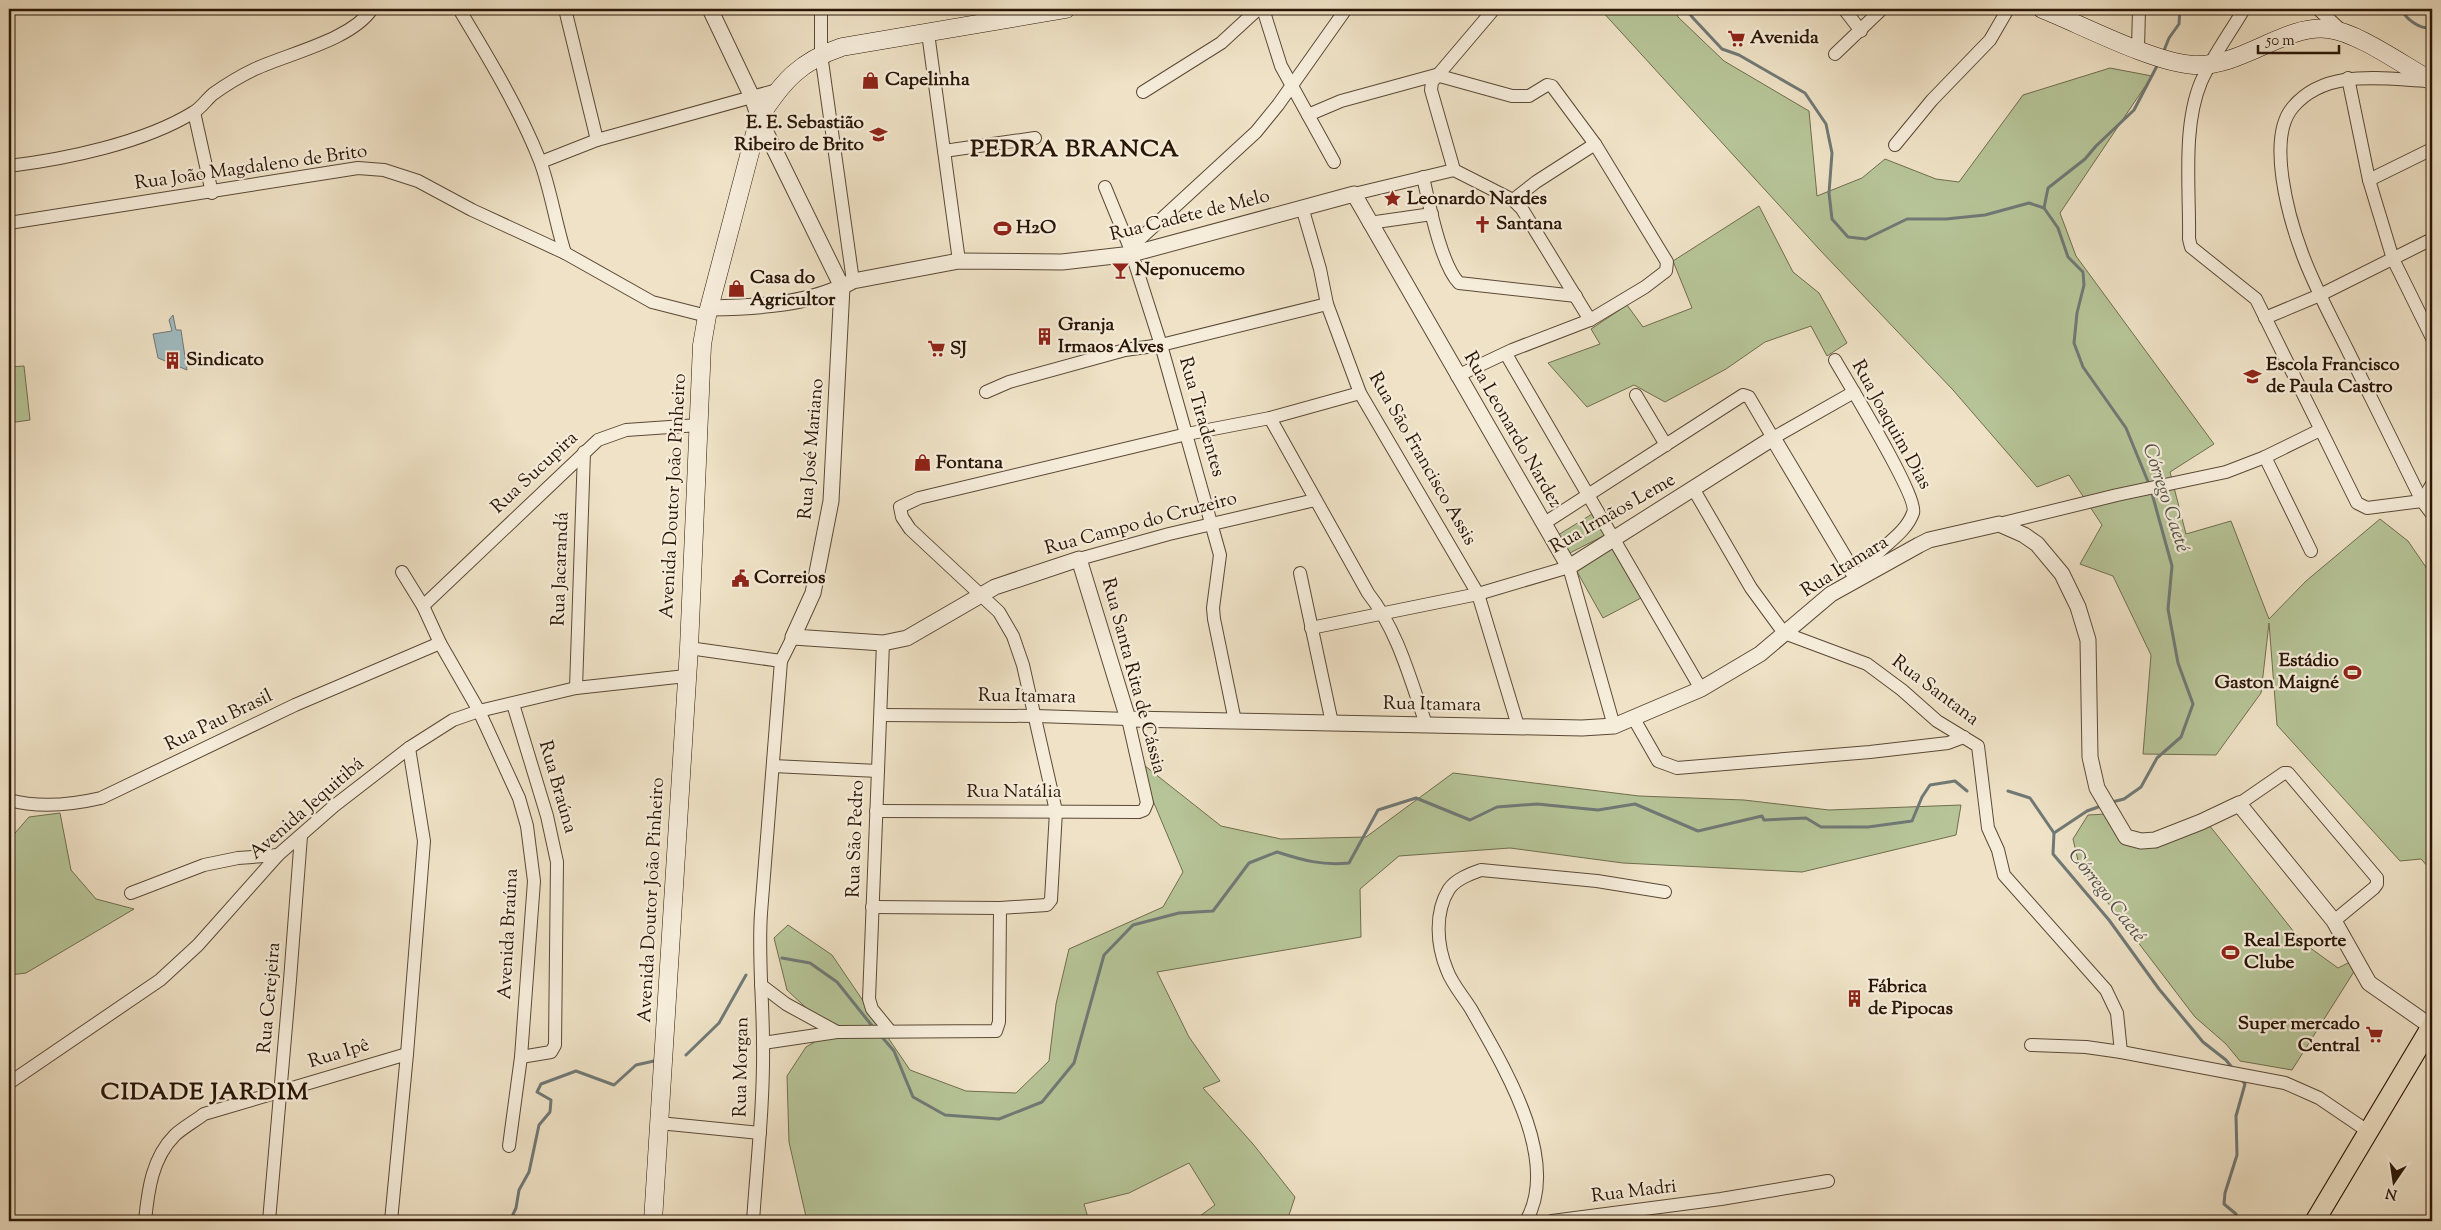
<svg xmlns="http://www.w3.org/2000/svg" width="2441" height="1230" viewBox="0 0 2441 1230" font-family="'Sorts Mill Goudy',serif">
<style>
.green{fill:#b6c497;stroke:#706d4e}
.water{fill:#9fbbc0;stroke:#707976}
.lines{fill:none;stroke-linecap:round;stroke-linejoin:round}
.stream{stroke:#707976;stroke-width:3}
.minor-casing{stroke:#5b4936;stroke-width:14}
.tertiary-casing{stroke:#5b4936;stroke-width:17}
.secondary-casing{stroke:#2a1606;stroke-width:19}
.primary-casing{stroke:#2a1606;stroke-width:21}
.minor{stroke:#f5ecda;stroke-width:12}
.tertiary{stroke:#f5ecda;stroke-width:15}
.secondary{stroke:#f5ecda;stroke-width:18}
.primary{stroke:#efe2c6;stroke-width:19}
.labels{text-anchor:middle;dominant-baseline:central;stroke-width:4.5;stroke-linejoin:round;paint-order:stroke}
.poi-label{font-size:19px;font-weight:bold;fill:#2a1606;stroke:#f5ecda;text-anchor:start}
.street-label{font-size:19px;fill:#2a1606;stroke:#f5ecda}
.water-label{font-size:20px;font-style:italic;fill:#535047;stroke:#f5ecda}
.district-label{font-size:24px;font-weight:bold;letter-spacing:1px;fill:#2a1606;stroke:#f5ecda}
</style>
<rect width="100%" height="100%" fill="#efe2c6"/>
<filter id="stains"><feTurbulence type="fractalNoise" baseFrequency=".004" numOctaves="4"/><feColorMatrix values="0 0 0 0 .2 0 0 0 0 .09 0 0 0 0 .02 0 0 0 .5 -.17"/></filter>
<radialGradient id="worn" r=".72"><stop offset=".6" stop-color="#630" stop-opacity="0"/><stop offset="1" stop-color="#630" stop-opacity=".3"/></radialGradient>
<g class="green">
<polygon points="1600,9 1675,9 1678,17 1724,61 1809,111 1817,196 1862,178 1885,159 1936,179 1959,182 2023,95 2110,68 2152,76 2060,213 2076,256 2214,444 2170,472 2186,534 2231,521 2269,619 2306,581 2380,519 2408,541 2432,576 2432,871 2421,859 2400,861 2277,725 2269,623 2261,693 2216,755 2143,754 2151,655 2113,576 2080,564 2102,525 2069,475 2037,487 1953,390 1819,249"/>
<polygon points="1759,206 1793,272 1819,293 1847,343 1827,356 1811,326 1765,342 1726,369 1665,402 1634,385 1587,407 1548,363 1600,344 1591,329 1627,305 1643,327 1692,308 1673,261"/>
<polygon points="24,366 30,420 9,423 9,367"/>
<polygon points="1597,511 1607,534 1568,554 1558,535"/>
<polygon points="1612,549 1641,598 1603,618 1575,568"/>
<polygon points="1135,758 1221,826 1281,839 1366,837 1453,773 1639,796 1744,800 1829,810 1961,805 1956,835 1802,872 1623,863 1510,848 1399,856 1360,889 1361,937 1157,972 1189,1037 1220,1081 1203,1088 1253,1144 1295,1197 1287,1221 1193,1221 1215,1205 1189,1163 1129,1193 1084,1204 1089,1221 807,1221 789,1142 787,1076 806,1047 832,1032 787,990 774,938 788,925 832,955 910,1070 966,1091 1016,1093 1049,1061 1056,1004 1069,949 1163,907 1183,872"/>
<polygon points="60,813 71,870 96,899 134,909 26,973 9,975 9,840 29,817"/>
<polygon points="2107,814 2134,847 2209,825 2302,942 2338,968 2348,963 2355,970 2292,1070 2240,1061 2226,1044 2195,1017 2079,865 2073,839 2088,815"/>
</g>
<polygon class="water" points="173,315 176,330 181,330 187,370 158,358 153,334 172,331 169,320"/>
<g class="lines">
<g class="stream">
<polyline points="1686,9 1693,18 1722,49 1739,55 1805,93 1826,124 1832,153 1829,193 1832,219 1848,237 1866,239 1907,219 1946,219 1985,215 2029,203 2044,208"/>
<path d="M2401,9C2407,20 2419,29 2432,28"/>
<polyline points="2163,53 2169,38 2179,24 2180,9"/>
<polyline points="2149,484 2126,428 2083,367 2074,343 2077,313 2084,285 2083,272 2068,257 2058,228 2044,208 2048,188 2085,159 2096,146 2134,110 2158,64"/>
<polyline points="2008,791 2030,798 2054,833"/>
<polyline points="2112,802 2124,799 2141,787 2157,758 2181,737 2193,704 2178,663 2168,609 2172,566 2151,490"/>
<polyline points="2101,806 2087,811 2054,833 2053,854 2109,920 2159,989 2203,1042 2226,1060 2234,1070"/>
<polyline points="782,958 810,963 837,982 873,1027"/>
<path d="M881,1036L894,1051L913,1097L945,1115L999,1119L1042,1102L1074,1063L1104,955L1133,925L1179,913L1213,911L1249,863L1277,852C1302,860 1323,866 1349,863L1378,810L1416,798L1470,820L1497,807L1537,804L1598,810L1635,804L1698,831L1762,816L1764,820L1806,818L1821,827H1868L1912,821L1922,797L1930,785L1955,781L1967,791"/>
<polyline points="686,1055 719,1023 746,975"/>
<polyline points="510,1221 516,1208 519,1190 529,1172 539,1125 550,1112 551,1100 537,1092 541,1084 576,1071 614,1085 636,1065 654,1061"/>
<polyline points="2238,1221 2236,1214 2224,1204 2225,1193 2237,1155 2236,1116 2245,1084 2241,1079"/>
</g>
<defs>
<g id="minor">
<path d="M459,9C488,57 519,108 540,161C550,187 556,225 565,253"/>
<polyline points="565,9 597,140"/>
<polyline points="821,9 821,54 853,281"/>
<polyline points="1263,9 1281,66 1334,162"/>
<polyline points="1494,9 1432,82 1431,90 1454,170 1513,200 1522,209 1590,320"/>
<polyline points="1844,9 1861,31"/>
<path d="M2244,9C2230,33 2212,57 2201,82C2182,127 2190,191 2189,239L2191,247L2256,299L2357,503L2367,508L2422,501L2432,484"/>
<polyline points="2318,9 2343,32"/>
<polyline points="928,33 959,261"/>
<polyline points="2138,49 2139,9"/>
<polyline points="1835,54 1882,9"/>
<polyline points="2348,78 2369,180 2393,259 2432,338"/>
<path d="M2428,81C2383,79 2326,68 2293,107C2266,138 2289,218 2302,253C2314,286 2331,317 2347,349C2372,400 2397,450 2422,501L2432,514"/>
<polyline points="1143,92 1221,43 1258,9"/>
<polyline points="194,112 212,193"/>
<polyline points="1308,115 1341,101 1436,75 1512,96 1529,96 1547,85 1552,86 1595,144 1667,262 1666,271 1645,287 1590,320 1512,350 1457,376"/>
<polyline points="1895,145 1932,100 1990,40 2008,9"/>
<polyline points="944,151 1035,138"/>
<polyline points="541,162 597,140 777,90"/>
<path d="M9,166C66,159 144,143 194,112C201,108 206,100 213,94C227,84 240,76 255,69C290,53 351,40 372,9"/>
<path d="M1423,177C1429,203 1441,265 1459,283L1576,296"/>
<polyline points="2369,180 2432,149"/>
<polyline points="1105,187 1130,248 1161,345 1220,555 1213,608 1214,619 1235,721"/>
<polyline points="1354,194 1454,170"/>
<polyline points="1513,200 1536,182 1595,144"/>
<polyline points="1302,207 1320,269 1327,304 1360,393 1478,594 1518,726"/>
<polyline points="9,223 358,168 384,170 418,181 472,210 565,253 652,302 707,316"/>
<polyline points="1369,223 1432,214"/>
<polyline points="1130,248 1256,132 1278,105 1346,9"/>
<polyline points="2265,318 2320,295 2432,239"/>
<polyline points="1506,354 1701,689"/>
<path d="M1835,360C1847,381 1919,498 1913,513C1906,532 1888,542 1875,556C1870,563 1864,570 1859,577"/>
<polyline points="986,392 1009,382 1125,350 1161,345 1327,304"/>
<polyline points="1636,395 1666,445"/>
<path d="M1270,418L1368,593C1398,631 1410,679 1426,724"/>
<polyline points="2265,457 2311,551"/>
<polyline points="1694,490 1751,588 1784,633 1867,664 1902,690 1937,721 1978,746 1988,828 1998,850 2004,875 2106,990 2117,1013 2121,1052"/>
<polyline points="1543,524 1743,395 1749,397 1773,438 1854,392"/>
<polyline points="1999,524 2117,495 2226,472 2265,457 2320,430"/>
<polyline points="1079,559 1169,534 1315,500"/>
<polyline points="402,572 423,606 440,643 479,711 519,798 527,826 534,881 521,1057 509,1146"/>
<polyline points="1300,573 1332,723"/>
<polyline points="423,606 598,440 626,430 699,425"/>
<polyline points="1311,628 1478,594 1569,567 1614,726"/>
<polyline points="883,643 869,999 872,1009 890,1031"/>
<polyline points="689,648 781,661"/>
<polyline points="576,688 584,452"/>
<polyline points="513,704 547,816 557,862 555,1045 551,1052 521,1057"/>
<polyline points="1634,719 1658,761 1677,768 1870,752 1948,743 1964,737"/>
<polyline points="773,766 878,771"/>
<path d="M9,800C39,808 71,805 101,798L295,705L440,643"/>
<polyline points="2239,804 2284,773 2288,773 2377,878 2377,884 2374,888 2334,921"/>
<polyline points="876,811 1139,812 1144,810 1147,803 1128,719 1036,716 881,715"/>
<polyline points="131,893 204,865 238,858 278,855"/>
<polyline points="872,907 1000,908 1047,905 1051,900 1056,811 1023,665 1013,636 999,612 910,529 902,517 900,507 919,498 1187,434 1270,418 1360,393"/>
<polyline points="761,985 786,1004 837,1032"/>
<polyline points="763,1043 837,1032 996,1031 999,1022 1000,908"/>
<polyline points="2031,1045 2086,1047 2121,1052 2285,1083 2319,1098 2369,1132"/>
<polyline points="407,1054 424,841 409,748"/>
<polyline points="9,1083 160,980 198,945 278,855 334,806 409,748 453,720 479,711 576,688 686,676"/>
<polyline points="659,1123 760,1133"/>
<path d="M145,1221C148,1190 152,1158 175,1135C184,1127 195,1121 204,1114L407,1054L391,1221"/>
<polyline points="269,1221 290,980 301,836"/>
<path d="M753,1221C757,1162 764,1102 763,1043C763,999 758,957 761,913L781,661L793,637"/>
<path d="M1526,1221C1562,1159 1502,1064 1471,1009C1463,996 1452,984 1447,970C1437,946 1434,913 1449,889C1456,879 1470,874 1481,870L1597,881L1665,892"/>
<polyline points="1552,1221 1721,1199 1828,1181"/>
</g>
<g id="tertiary">
<polyline points="710,9 752,97 759,118 842,287 831,501 813,593 793,637 883,643 907,638 995,587 1079,559 1128,719 1582,728 1614,726 1701,689 1760,654 1831,594 1919,545 1929,540 1999,524 2024,535 2037,544 2062,574 2078,607 2088,640 2090,757 2097,788 2126,837 2141,841 2155,840 2201,822 2239,804 2334,921 2369,983 2432,1027"/>
<path d="M710,308C758,307 810,305 853,281L959,261L1062,262L1132,254L1354,194L1569,567L1773,438L1857,579"/>
</g>
<g id="secondary">
<path d="M2042,9C2082,25 2154,63 2194,65C2243,67 2284,24 2328,29C2358,32 2404,66 2432,81"/>
<path d="M653,1221L689,648L702,345L707,316L759,118C782,82 800,61 842,47L1066,9"/>
</g>
<polyline id="primary" points="2315,1221 2432,1025"/>
</defs>
<use href="#minor" class="minor-casing"/>
<use href="#tertiary" class="tertiary-casing"/>
<use href="#secondary" class="secondary-casing"/>
<use href="#primary" class="primary-casing"/>
<use href="#minor" class="minor"/>
<use href="#tertiary" class="tertiary"/>
<use href="#secondary" class="secondary"/>
<use href="#primary" class="primary"/>
</g>
<defs>
<symbol id="supermarket-bare" viewBox="-9 -9 18 18"><path d="M-6-5.5h2.5l.6 2H6L4.5 2H-2.5L-4.4-4H-6ZM-1.5 3.2a1.3 1.3 0 1 0 .1 0ZM3 3.2a1.3 1.3 0 1 0 .1 0Z" fill="#8f2418" stroke="#f5ecda" stroke-width="2.5" paint-order="stroke"/></symbol>
<symbol id="shop-bare" viewBox="-9 -9 18 18"><path d="M-5-2.5h2.3a2.7 3.5 0 0 1 5.4 0H5L5.5 6h-11ZM-1.5-2.5h3a1.5 2.3 0 0 0-3 0Z" fill="#8f2418" stroke="#f5ecda" stroke-width="2.5" paint-order="stroke"/></symbol>
<symbol id="school-bare" viewBox="-9 -9 18 18"><path d="M0-5L7-2L0 1L-7-2ZM-4 1L0 2.5L4 1V4Q0 6-4 4Z" fill="#8f2418" stroke="#f5ecda" stroke-width="2.5" paint-order="stroke"/></symbol>
<symbol id="sight-bare" viewBox="-9 -9 18 18"><path d="M0-6L1.8-2.2L6-1.7L2.9 1.2L3.7 5.4L0 3.3L-3.7 5.4L-2.9 1.2L-6-1.7L-1.8-2.2Z" fill="#8f2418" stroke="#f5ecda" stroke-width="2.5" paint-order="stroke"/></symbol>
<symbol id="church-bare" viewBox="-9 -9 18 18"><path d="M-1.2-6h2.4v3.5h3.3v2.4h-3.3V6h-2.4V-.1h-3.3v-2.4h3.3Z" fill="#8f2418" stroke="#f5ecda" stroke-width="2.5" paint-order="stroke"/></symbol>
<symbol id="stadium-bare" viewBox="-9 -9 18 18"><path d="M0-5a6.5 5 0 1 0 0 10a6.5 5 0 1 0 0-10ZM-3.5-1.8h7v3.6h-7Z" fill="#8f2418" stroke="#f5ecda" stroke-width="2.5" paint-order="stroke"/></symbol>
<symbol id="bar-bare" viewBox="-9 -9 18 18"><path d="M-6-5H6L.8 .8V4.5H3.5V6h-7V4.5H-.8V.8Z" fill="#8f2418" stroke="#f5ecda" stroke-width="2.5" paint-order="stroke"/></symbol>
<symbol id="building-bare" viewBox="-9 -9 18 18"><path d="M-4-6H4V6H1V3H-1V6H-4ZM-2.5-4.3h1.7v1.8h-1.7ZM.8-4.3h1.7v1.8H.8ZM-2.5-1h1.7V.8h-1.7ZM.8-1h1.7V.8H.8Z" fill="#8f2418" stroke="#f5ecda" stroke-width="2.5" paint-order="stroke"/></symbol>
<symbol id="civic-bare" viewBox="-9 -9 18 18"><path d="M-.6-6.5H3V-4.5H.6V-3L4-1V1h2V6H-6V1h2V-1L-.6-3ZM-1.2 2.5V6h2.4V2.5Z" fill="#8f2418" stroke="#f5ecda" stroke-width="2.5" paint-order="stroke"/></symbol>
</defs>
<g fill-rule="evenodd">
<use href="#supermarket-bare" x="1724" y="26" width="25" height="25"/>
<use href="#shop-bare" x="858" y="68" width="25" height="25"/>
<use href="#school-bare" x="866" y="122" width="25" height="25"/>
<use href="#sight-bare" x="1380" y="186" width="25" height="25"/>
<use href="#church-bare" x="1470" y="212" width="25" height="25"/>
<use href="#stadium-bare" x="990" y="216" width="25" height="25"/>
<use href="#bar-bare" x="1108" y="258" width="25" height="25"/>
<use href="#shop-bare" x="724" y="276" width="25" height="25"/>
<use href="#building-bare" x="1032" y="324" width="25" height="25"/>
<use href="#supermarket-bare" x="924" y="336" width="25" height="25"/>
<use href="#building-bare" x="160" y="348" width="25" height="25"/>
<use href="#school-bare" x="2240" y="364" width="25" height="25"/>
<use href="#shop-bare" x="910" y="450" width="25" height="25"/>
<use href="#civic-bare" x="728" y="566" width="25" height="25"/>
<use href="#stadium-bare" x="2340" y="660" width="25" height="25"/>
<use href="#stadium-bare" x="2218" y="940" width="25" height="25"/>
<use href="#building-bare" x="1842" y="986" width="25" height="25"/>
<use href="#supermarket-bare" x="2362" y="1022" width="25" height="25"/>
</g>
<g class="labels">
<g class="poi-label">
<text x="1750" y="38">Avenida</text>
<text x="885" y="80">Capelinha</text>
<text x="864" y="123" text-anchor="end">E. E. Sebastião<tspan x="864" dy="22">Ribeiro de Brito</tspan></text>
<text x="1407" y="199">Leonardo Nardes</text>
<text x="1496" y="224">Santana</text>
<text x="1016" y="228">H2O</text>
<text x="1135" y="270">Neponucemo</text>
<text x="750" y="278">Casa do<tspan x="750" dy="22">Agricultor</tspan></text>
<text x="1058" y="325">Granja<tspan x="1058" dy="22">Irmaos Alves</tspan></text>
<text x="950" y="349">SJ</text>
<text x="186" y="360">Sindicato</text>
<text x="2266" y="365">Escola Francisco<tspan x="2266" dy="22">de Paula Castro</tspan></text>
<text x="936" y="463">Fontana</text>
<text x="754" y="578">Correios</text>
<text x="2339" y="661" text-anchor="end">Estádio<tspan x="2339" dy="22">Gaston Maigné</tspan></text>
<text x="2244" y="941">Real Esporte<tspan x="2244" dy="22">Clube</tspan></text>
<text x="1868" y="987">Fábrica<tspan x="1868" dy="22">de Pipocas</tspan></text>
<text x="2360" y="1024" text-anchor="end">Super mercado<tspan x="2360" dy="22">Central</tspan></text>
</g>
<g class="street-label">
<text transform="translate(251 168) rotate(-8)">Rua João Magdaleno de Brito</text>
<text transform="translate(1190 216) rotate(-14)">Rua Cadete de Melo</text>
<text transform="translate(1201 417) rotate(74)">Rua Tiradentes</text>
<text transform="translate(1891 425) rotate(61)">Rua Joaquim Dias</text>
<text transform="translate(1512 430) rotate(60)">Rua Leonardo Nardez</text>
<text transform="translate(812 449) rotate(-85)">Rua José Mariano</text>
<text transform="translate(1422 459) rotate(60)">Rua São Francisco Assis</text>
<text transform="translate(535 473) rotate(-43)">Rua Sucupira</text>
<text transform="translate(674 496) rotate(-87)">Avenida Doutor João Pinheiro</text>
<text transform="translate(1613 514) rotate(-30)">Rua Irmãos Leme</text>
<text transform="translate(1141 524) rotate(-15)">Rua Campo do Cruzeiro</text>
<text transform="translate(1845 567) rotate(-32)">Rua Itamara</text>
<text transform="translate(561 569) rotate(-88)">Rua Jacarandá</text>
<text transform="translate(1133 676) rotate(75)">Rua Santa Rita de Cássia</text>
<text transform="translate(1935 691) rotate(37)">Rua Santana</text>
<text transform="translate(1027 697) rotate(1)">Rua Itamara</text>
<text transform="translate(1432 705) rotate(1)">Rua Itamara</text>
<text transform="translate(219 721) rotate(-26)">Rua Pau Brasil</text>
<text transform="translate(557 787) rotate(74)">Rua Braúna</text>
<text x="1014" y="792">Rua Natália</text>
<text transform="translate(307 809) rotate(-41)">Avenida Jequitibá</text>
<text transform="translate(856 839) rotate(-88)">Rua São Pedro</text>
<text transform="translate(652 900) rotate(-87)">Avenida Doutor João Pinheiro</text>
<text transform="translate(509 934) rotate(-87)">Avenida Braúna</text>
<text transform="translate(270 998) rotate(-85)">Rua Cerejeira</text>
<text transform="translate(339 1054) rotate(-17)">Rua Ipê</text>
<text transform="translate(742 1067) rotate(-89)">Rua Morgan</text>
<text transform="translate(1634 1192) rotate(-7)">Rua Madri</text>
</g>
<g class="water-label">
<text transform="translate(2165 498) rotate(72)">Córrego Caeté</text>
<text transform="translate(2106 896) rotate(52)">Córrego Caeté</text>
</g>
<g class="district-label">
<text x="1075" y="150">PEDRA BRANCA</text>
<text x="205" y="1093">CIDADE JARDIM</text>
</g>
</g>
<rect width="2441" height="1230" fill="none" stroke="#efe2c6" stroke-width="30"/>
<rect x="10" y="10" width="2421" height="1210" fill="none" stroke="#2a1606" stroke-width="2.5"/>
<rect x="15" y="15" width="2411" height="1200" fill="none" stroke="#2a1606"/>
<g transform="translate(2394 1182) rotate(193)" stroke="#f5ecda" stroke-width="4" paint-order="stroke">
<path d="M0-4L9 19L0 12L-9 19Z" fill="#2a1606"/>
<text y="-8" font-size="14" font-weight="bold" text-anchor="middle" fill="#2a1606">N</text>
</g>
<path d="M2258 45v8h81v-8" fill="none" stroke="#2a1606" stroke-width="2.5"/>
<text x="2266" y="45" font-size="15" fill="#2a1606" stroke="#f5ecda" stroke-width="4" paint-order="stroke">50 m</text>
<rect width="100%" height="100%" filter="url(#stains)"/>
<rect width="100%" height="100%" fill="url(#worn)"/>
</svg>
